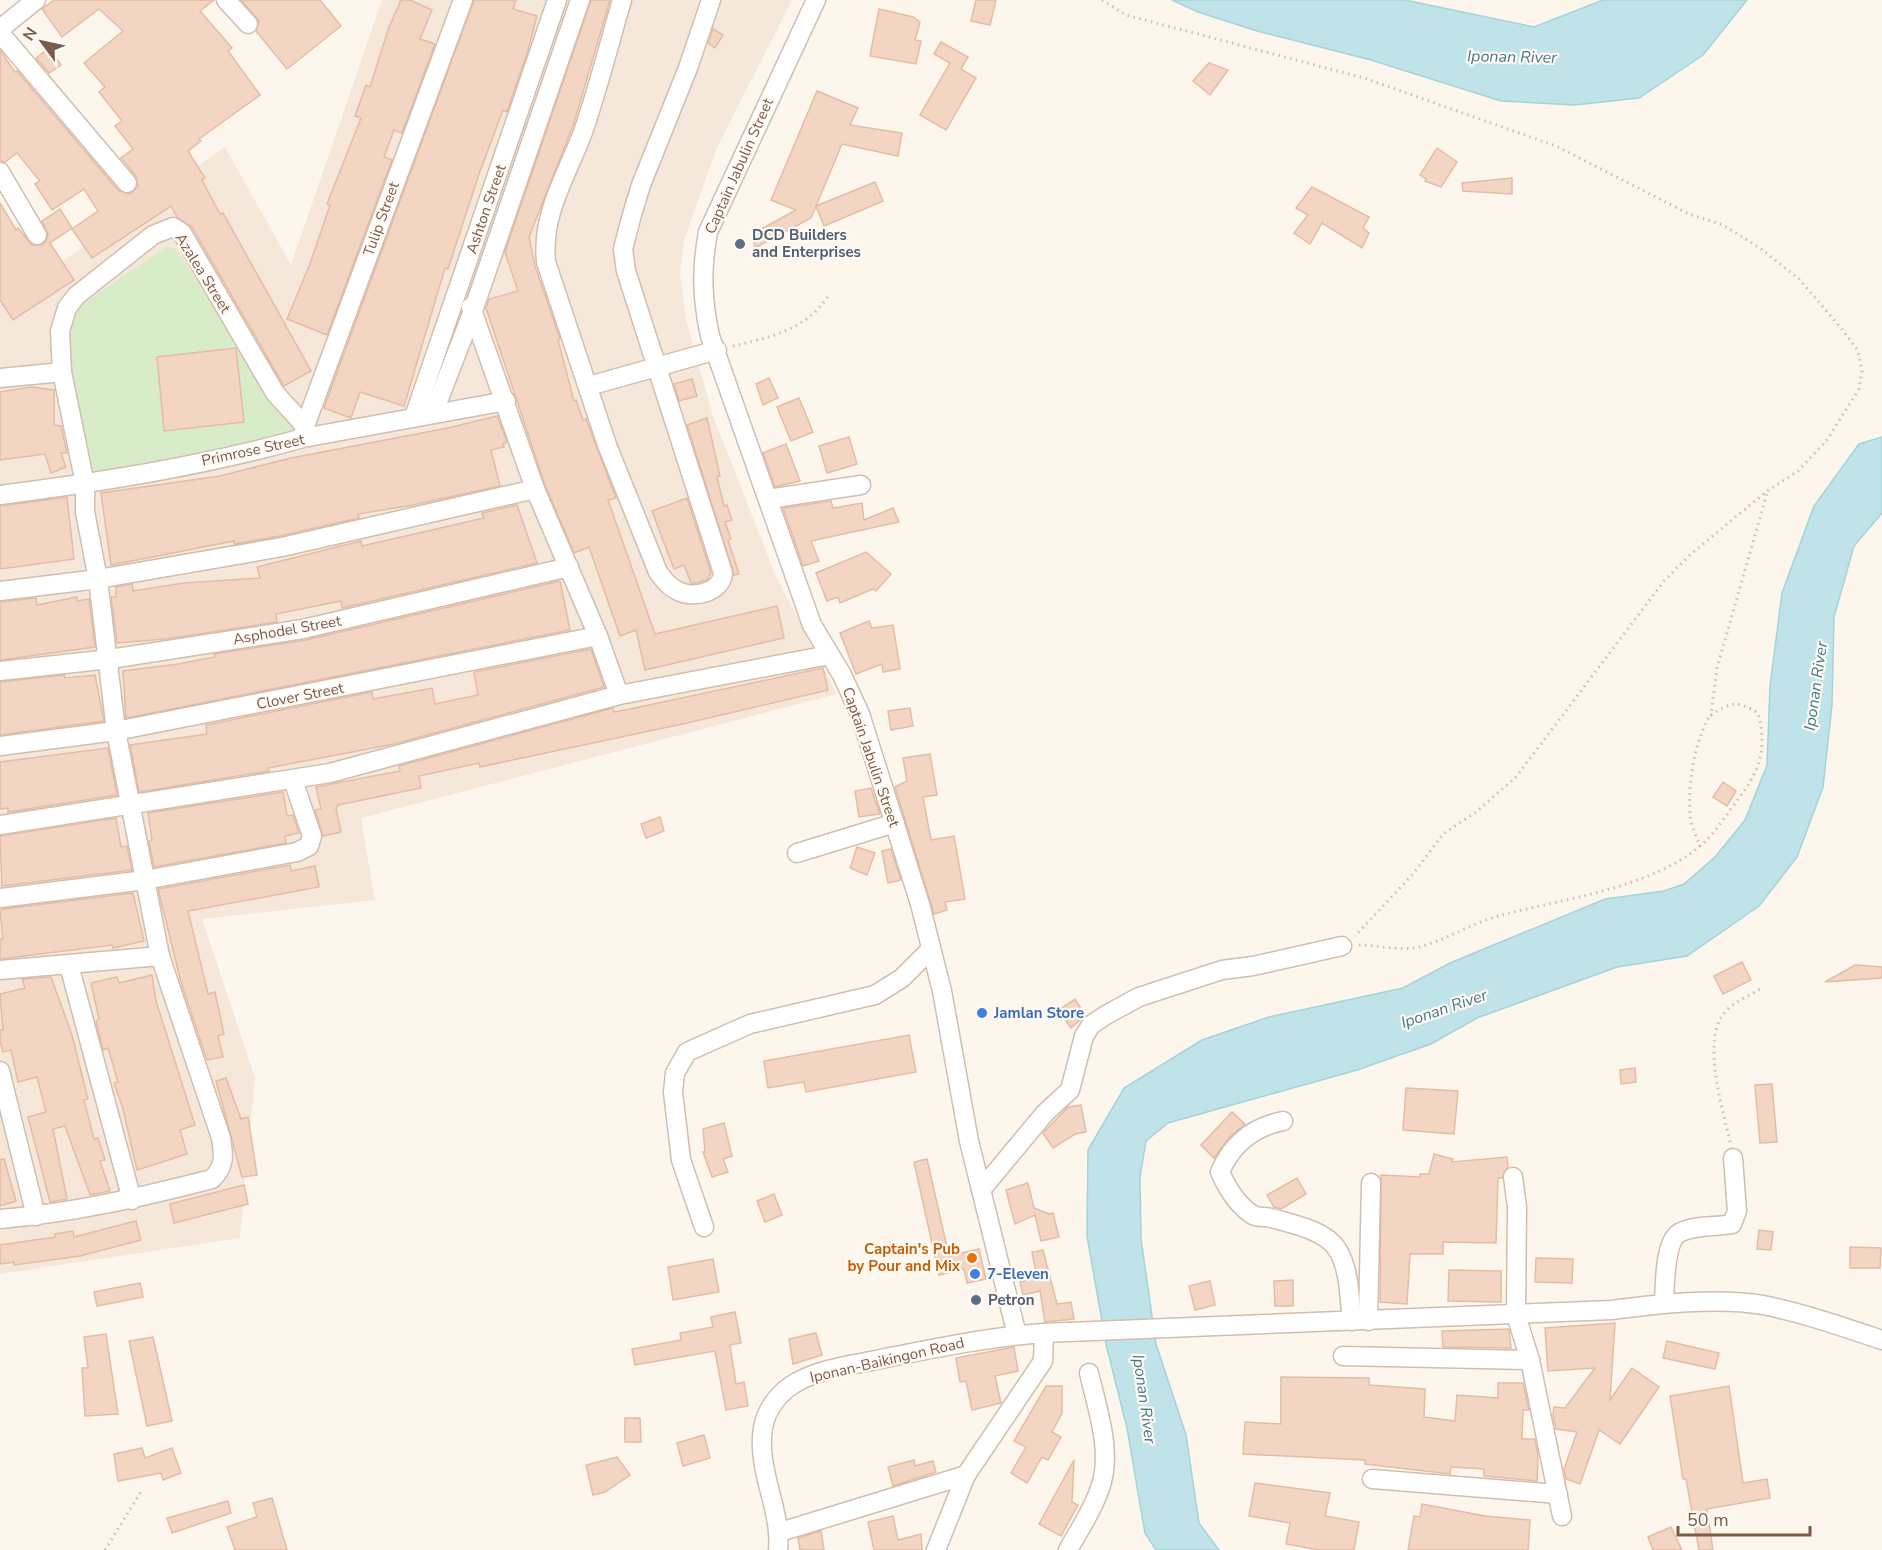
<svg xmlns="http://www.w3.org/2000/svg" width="1882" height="1550" viewBox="0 0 1882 1550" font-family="'Nunito Sans',sans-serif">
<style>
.residential{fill:#f5e8da}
.green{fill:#d8ecc9}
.water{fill:#bfe3e8;stroke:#a5d3da;stroke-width:1.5}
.building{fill:#f3d5c3;stroke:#e6bba3;stroke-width:1.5}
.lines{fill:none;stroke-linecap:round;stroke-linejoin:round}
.minor-casing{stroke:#d1beb0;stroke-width:21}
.path{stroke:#d9b8a5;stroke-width:3;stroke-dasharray:1.5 4.5;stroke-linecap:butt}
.minor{stroke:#fff;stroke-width:18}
.service-dot{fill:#5c6f8a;stroke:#fffaf3;stroke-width:2}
.shop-dot{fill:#3f7fe0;stroke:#fffaf3;stroke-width:2}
.food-dot{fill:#e8710a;stroke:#fffaf3;stroke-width:2}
.labels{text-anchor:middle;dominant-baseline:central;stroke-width:4.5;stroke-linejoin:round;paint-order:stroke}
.street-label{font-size:15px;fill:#7a5c4d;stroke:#fffaf3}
.service-label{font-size:15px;font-weight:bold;fill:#4e5e75;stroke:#fffaf3;text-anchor:start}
.shop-label{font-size:15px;font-weight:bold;fill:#366cbe;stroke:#fffaf3;text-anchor:start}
.food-label{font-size:15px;font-weight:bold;fill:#c56008;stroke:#fffaf3;text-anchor:end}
.water-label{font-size:16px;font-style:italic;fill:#437c86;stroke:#fffaf3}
</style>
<rect width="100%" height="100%" fill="#fdf6ec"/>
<polygon class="residential" points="382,0 792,0 716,150 684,240 680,275 686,320 713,416 775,574 837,694 361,818 375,900 202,919 255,1078 240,1238 0,1274 0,305 225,147 291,265"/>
<polygon class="green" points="167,246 177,250 269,394 296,424 294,435 88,477 61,352 70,313"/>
<g class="water">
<polygon points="1172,0 1405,0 1534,27 1603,0 1747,0 1703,55 1639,98 1575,105 1501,101 1371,60 1257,31 1198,12"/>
<polygon points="1882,437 1882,513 1854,546 1834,617 1832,705 1823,787 1797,857 1759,906 1687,956 1617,967 1477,1018 1431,1044 1357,1070 1168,1123 1146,1141 1140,1177 1141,1239 1156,1344 1186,1435 1199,1523 1219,1550 1156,1550 1145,1533 1127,1428 1106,1344 1087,1236 1088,1150 1124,1088 1202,1040 1269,1017 1403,988 1450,963 1605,899 1664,891 1684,884 1715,857 1745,820 1767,765 1770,686 1782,593 1814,506 1859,444"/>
</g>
<g class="building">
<polygon points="54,0 214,0 200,11 232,48 228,51 260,95 199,139 201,141 188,151 205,178 202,180 220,214 223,213 311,371 284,386 192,227 177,217 171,206 92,258 72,229 98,211 84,189 52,210 35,184 40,181 17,153 5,162 0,161 0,50 15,72 17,71 118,190 130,194 138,186 136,176 121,158 133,149 115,126 122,121 99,92 105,87 84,63 123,31 99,9 62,37 42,9"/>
<polygon points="241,0 320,0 341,26 287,69 256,31 259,21"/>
<polygon points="401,0 410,0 432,10 420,39 435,44 402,133 394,130 384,157 392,160 327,335 287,319 310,264 330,205 327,204 361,118 355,116 366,85 370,87 389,27"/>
<polygon points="474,0 516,0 513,9 537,16 528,50 507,112 503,110 479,174 448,269 445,268 404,406 360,392 351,418 324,408"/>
<polygon points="591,0 610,0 574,123 529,237 535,266 560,339 558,340 574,401 576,400 583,420 586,419 616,498 608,500 655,634 777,606 784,638 645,670 636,630 620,636 589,547 574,553 545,485 486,308 489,299 518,291 505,252"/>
<polygon points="976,0 996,0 990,25 971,21"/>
<polygon points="879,9 913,17 920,22 915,40 921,41 916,64 870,56"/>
<polygon points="713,29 723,35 715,48 708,43"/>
<polygon points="941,42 968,57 961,69 976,78 946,130 920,115 950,63 934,54"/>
<polygon points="49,48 61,65 49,73 36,58"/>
<polygon points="1209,63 1228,70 1210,95 1193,81"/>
<polygon points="817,91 858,108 850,125 902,133 898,156 842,144 816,206 875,182 883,201 824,226 816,206 811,218 755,248 752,234 796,210 771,200"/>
<polygon points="1437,148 1457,162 1441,187 1425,181 1426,179 1420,175"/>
<polygon points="1512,178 1512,194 1463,191 1462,183"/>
<polygon points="1312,187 1369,217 1363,228 1369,233 1362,248 1322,223 1310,244 1294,233 1308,215 1296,208"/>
<polygon points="0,203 16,230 18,228 32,245 42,245 46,241 48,234 42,221 60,209 72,228 50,243 74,280 13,320 0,300"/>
<polygon points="236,348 244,422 164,431 157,357"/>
<polygon points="769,378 778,398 763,405 756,384"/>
<polygon points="692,379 697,396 679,401 674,384"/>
<polygon points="31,387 54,390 54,425 61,426 67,453 61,453 66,467 51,473 45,454 0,460 0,392"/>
<polygon points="799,398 813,432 791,441 777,407"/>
<polygon points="497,416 507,442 503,444 504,447 491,450 500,486 413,505 358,514 359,518 280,536 234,544 234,541 111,565 101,493 220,476 291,458 448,428"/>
<polygon points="707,418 720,476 717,477 724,506 727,505 732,520 725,522 731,539 728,540 739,574 734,575 687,425"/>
<polygon points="849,437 857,464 827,473 819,446"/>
<polygon points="786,444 800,481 775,487 763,453"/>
<polygon points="67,497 74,559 0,569 0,506"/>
<polygon points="687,498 711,573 707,580 697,583 691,583 684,565 674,569 652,511"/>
<polygon points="831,501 833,508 862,503 864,520 893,508 899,522 811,541 819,561 803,566 783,508"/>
<polygon points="517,505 537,563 342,608 341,601 276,614 277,622 165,639 117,643 111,597 116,597 116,587 132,584 133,591 184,583 260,578 257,567 361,541 362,546 484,518 482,513"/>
<polygon points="866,552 891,574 876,591 873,589 840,603 838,597 827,601 816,573"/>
<polygon points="560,581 570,630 126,718 123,671 178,664 215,657 214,654 306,640"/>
<polygon points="77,597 77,601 89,599 95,647 0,660 0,602 36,598 37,605"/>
<polygon points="869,621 872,628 893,625 900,669 883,672 882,664 856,674 840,633"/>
<polygon points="591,649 604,687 394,744 268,768 269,771 139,792 130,745 207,734 206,725 372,692 373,699 432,688 435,704 478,695 474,672"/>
<polygon points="823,668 828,690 687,723 480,767 479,763 419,776 421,788 338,805 336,808 341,832 323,836 315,810 321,809 316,787 400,771 399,766 613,708 614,712 630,709"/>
<polygon points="64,675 65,678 95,675 104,721 0,735 0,682"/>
<polygon points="910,708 913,726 891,730 888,711"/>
<polygon points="108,748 117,795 8,812 8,808 0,809 0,762"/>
<polygon points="930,754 937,795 923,797 931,840 954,836 965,899 945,902 947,910 934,914 895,787 907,781 903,758"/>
<polygon points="1723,782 1736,791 1727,806 1713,797"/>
<polygon points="871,788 880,814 859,817 855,791"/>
<polygon points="283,792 287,816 293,815 299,833 285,836 286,843 154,867 149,841 152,840 148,813"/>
<polygon points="660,817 664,831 646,838 641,824"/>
<polygon points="116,818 121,847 127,846 132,870 2,886 0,836"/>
<polygon points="857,847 875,853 867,875 850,868"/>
<polygon points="891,849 901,880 888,883 882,851"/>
<polygon points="290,865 291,871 315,866 319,887 188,911 208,994 215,992 224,1034 218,1036 223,1057 207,1060 181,982 158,889"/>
<polygon points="133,893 144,941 113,948 112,945 0,959 0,939 3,939 0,911 3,909"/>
<polygon points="1742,962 1751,980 1723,994 1714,976"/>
<polygon points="1855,965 1882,967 1882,978 1825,982"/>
<polygon points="152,975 156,1001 195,1125 180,1130 187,1154 137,1170 123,1109 114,1083 118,1082 108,1048 103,1050 96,1021 99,1019 91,983 117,977 119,983"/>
<polygon points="51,977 72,1035 88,1099 84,1100 94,1139 98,1138 105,1160 100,1161 110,1191 90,1195 65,1126 53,1129 67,1199 50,1202 28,1117 46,1112 37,1077 18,1082 11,1050 3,1052 0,1041 0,1030 3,1030 0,994 25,988 22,979"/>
<polygon points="1075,999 1085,1015 1071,1028 1059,1010"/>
<polygon points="909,1035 916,1072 806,1092 804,1082 768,1088 764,1061"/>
<polygon points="1635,1068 1636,1082 1621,1084 1620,1070"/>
<polygon points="226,1078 241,1119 248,1117 257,1175 242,1177 216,1081"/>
<polygon points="1772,1084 1777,1142 1760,1143 1755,1085"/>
<polygon points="1406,1088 1458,1091 1454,1134 1403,1130"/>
<polygon points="1081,1105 1086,1132 1075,1134 1053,1148 1043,1133 1068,1107"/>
<polygon points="1232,1112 1245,1124 1229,1138 1214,1158 1201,1145"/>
<polygon points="724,1123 732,1156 723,1159 728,1172 712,1177 703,1152 705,1152 703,1129"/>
<polygon points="1434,1154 1453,1159 1452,1162 1507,1157 1508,1167 1502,1178 1498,1178 1496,1243 1443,1242 1443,1254 1410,1254 1407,1304 1380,1302 1381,1175 1420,1177 1420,1174 1429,1174"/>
<polygon points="4,1159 16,1201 0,1206 0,1160"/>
<polygon points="927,1159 949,1256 979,1249 986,1279 967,1283 964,1269 939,1275 914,1162"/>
<polygon points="1297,1178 1306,1194 1281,1209 1274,1207 1267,1195"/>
<polygon points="1028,1183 1034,1208 1049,1214 1053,1213 1059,1237 1041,1241 1035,1215 1015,1224 1006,1190"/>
<polygon points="244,1185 248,1204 174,1223 170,1204"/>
<polygon points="774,1194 782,1215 765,1222 757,1201"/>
<polygon points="136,1221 141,1240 80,1256 14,1265 14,1262 0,1264 0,1245 55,1237 55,1234 73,1231 74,1237"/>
<polygon points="1759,1230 1773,1232 1771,1250 1757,1249"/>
<polygon points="1850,1247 1881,1248 1880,1268 1850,1268"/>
<polygon points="1043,1250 1057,1304 1071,1302 1074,1319 1045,1322 1040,1291 1023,1295 1020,1282 1037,1277 1032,1252"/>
<polygon points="1536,1258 1573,1259 1572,1283 1535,1282"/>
<polygon points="713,1259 719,1292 673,1300 668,1267"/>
<polygon points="1449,1270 1501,1271 1501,1302 1448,1301"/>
<polygon points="1293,1280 1293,1306 1275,1306 1274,1281"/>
<polygon points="1210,1281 1215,1305 1195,1310 1189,1286"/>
<polygon points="140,1283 143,1297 97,1306 94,1292"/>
<polygon points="735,1312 741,1343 730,1345 736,1384 744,1382 748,1406 726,1410 715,1351 635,1365 632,1349 681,1340 680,1333 713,1327 711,1317"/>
<polygon points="1615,1323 1610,1400 1632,1368 1659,1387 1620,1444 1599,1430 1580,1484 1566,1479 1564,1469 1577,1432 1556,1429 1553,1415 1554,1407 1565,1408 1595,1368 1548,1371 1545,1328"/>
<polygon points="1509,1329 1511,1348 1443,1347 1442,1331"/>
<polygon points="816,1333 822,1355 793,1364 789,1339"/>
<polygon points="106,1334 118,1414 85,1416 82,1368 88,1368 84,1337"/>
<polygon points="153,1337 172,1421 147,1426 129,1341"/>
<polygon points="1667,1341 1719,1353 1715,1369 1663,1358"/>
<polygon points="1014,1347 1018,1371 995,1376 1001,1403 972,1410 966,1381 960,1382 956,1358"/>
<polygon points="1281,1377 1369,1378 1369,1385 1425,1389 1424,1417 1455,1421 1457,1395 1498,1398 1498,1383 1523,1383 1529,1410 1523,1410 1522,1439 1535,1439 1538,1457 1537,1481 1484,1476 1484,1469 1451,1467 1450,1474 1365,1464 1365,1460 1243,1454 1245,1422 1281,1424"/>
<polygon points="1046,1386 1062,1386 1062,1413 1052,1432 1061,1437 1048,1460 1042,1457 1027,1483 1011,1473 1026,1447 1014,1441"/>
<polygon points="1729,1386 1743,1483 1767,1479 1770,1498 1707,1509 1713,1550 1699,1550 1686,1479 1683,1479 1670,1396"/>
<polygon points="625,1418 640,1418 641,1442 625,1442"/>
<polygon points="704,1435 710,1458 683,1466 677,1443"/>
<polygon points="142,1448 145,1458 172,1448 181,1473 163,1480 161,1473 118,1481 114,1454"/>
<polygon points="617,1457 630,1475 605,1492 593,1495 586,1465"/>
<polygon points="914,1460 915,1466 933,1461 936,1472 893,1486 888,1467"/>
<polygon points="1074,1460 1072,1502 1078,1505 1061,1536 1039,1524"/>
<polygon points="1255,1483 1330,1493 1325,1516 1359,1522 1354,1550 1319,1550 1286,1544 1290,1523 1249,1516"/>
<polygon points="272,1498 287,1550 235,1550 227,1527 257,1517 253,1503"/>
<polygon points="228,1501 231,1513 172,1533 167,1518"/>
<polygon points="1422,1504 1485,1516 1530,1520 1528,1550 1408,1550 1414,1516 1420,1517"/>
<polygon points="893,1516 898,1540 921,1534 922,1550 874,1550 868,1522"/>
<polygon points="1671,1527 1682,1550 1653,1550 1648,1537"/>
<polygon points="821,1531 824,1550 800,1550 798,1538"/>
</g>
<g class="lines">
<defs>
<g id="minor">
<polyline points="226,0 248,24"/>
<path d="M622,0C609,44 598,89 583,132C567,175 541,214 546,262L607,445L658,572C664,580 669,587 678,591C694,599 722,592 723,573L626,271L623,249L631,218L641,185L688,68L711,0"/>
<path d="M816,0L708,232C701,271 702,298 710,336L812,625L842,675L860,714L920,904L942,991L969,1141L1017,1335"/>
<polyline points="0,29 36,0"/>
<polyline points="0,33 127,183"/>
<polyline points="0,172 37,235"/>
<polyline points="471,307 535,489 598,636 619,695"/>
<polyline points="0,378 62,372"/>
<polyline points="589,386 717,350"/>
<polyline points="433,414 473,311 580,0"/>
<polyline points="414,417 557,0"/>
<polyline points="303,437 305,426 463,0"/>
<path d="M0,495C101,482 204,466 303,438L506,401"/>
<polyline points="768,499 861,485"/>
<polyline points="0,591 98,579 282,547 535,489"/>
<polyline points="0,671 110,659 303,629 569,567"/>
<polyline points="0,746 116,731 598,636"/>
<polyline points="0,825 330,773 619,695 829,655"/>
<polyline points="797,853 895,823"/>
<polyline points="0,898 145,880 297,852 309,846 312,836 293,780"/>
<polyline points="69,965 132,1200"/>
<polyline points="0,970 160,956"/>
<polyline points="0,1071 36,1216"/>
<path d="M1283,1121C1253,1127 1232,1144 1220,1172C1227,1188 1237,1205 1253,1215C1258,1218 1265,1216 1271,1218C1292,1224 1325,1230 1337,1249C1350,1269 1349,1298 1352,1321"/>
<polyline points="981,1190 1045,1113 1070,1090 1084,1036 1091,1025 1106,1015 1139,997 1222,970 1253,966 1342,946"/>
<path d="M0,1219C73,1213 142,1197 212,1179C225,1166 224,1156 221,1138L160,956L116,731L98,579L85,512V484L62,372L60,331L67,308L76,296L153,235L173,227L182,233L275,393L305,426"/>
<polyline points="704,1227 681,1160 673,1092 675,1073 687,1052 750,1024 875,995 902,978 931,949"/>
<path d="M1664,1303C1665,1286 1664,1239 1681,1232C1695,1225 1717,1227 1732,1224L1737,1211L1733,1158"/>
<polyline points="1368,1321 1371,1183"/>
<polyline points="1343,1356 1530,1360 1516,1315 1517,1207 1513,1177"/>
<polyline points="1530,1360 1562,1516"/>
<polyline points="1372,1479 1558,1494"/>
<polyline points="780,1532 966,1475"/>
<path d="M778,1550C782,1509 756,1470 763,1428C766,1409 780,1391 797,1382C822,1368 853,1365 881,1359C935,1348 988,1337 1044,1333L1612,1310C1658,1304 1718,1297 1763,1305C1804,1313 1843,1327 1882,1340"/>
<polyline points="936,1550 966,1475 1043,1361 1044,1333"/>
<path d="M1068,1550C1079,1530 1093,1510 1100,1488C1113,1453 1097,1408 1089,1373"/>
</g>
</defs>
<use href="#minor" class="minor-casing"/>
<g class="path">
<polyline points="1102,0 1126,15 1364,78 1556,146 1689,214 1723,225 1760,248 1799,279 1842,329 1858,351 1862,371 1859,389 1827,440 1798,471 1767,491 1691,554 1664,581 1516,777 1476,812 1443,834 1413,874 1355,936"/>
<path d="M733,346C768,338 808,329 828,296"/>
<path d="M1700,847C1697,837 1691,826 1690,815C1688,782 1694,744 1710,715"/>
<path d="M1359,945C1381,945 1404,953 1426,945C1451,937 1473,923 1498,916C1561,899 1648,889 1699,847C1714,835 1725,816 1737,801C1759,771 1768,751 1758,713C1737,700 1731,702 1711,715L1717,668L1767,493"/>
<path d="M1730,1142C1723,1109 1700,1038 1726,1011C1735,1001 1751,995 1762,988"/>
<polyline points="105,1550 142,1490"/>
</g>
<use href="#minor" class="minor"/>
</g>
<g class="service-dot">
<circle cx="740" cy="244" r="6"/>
<circle cx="976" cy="1300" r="6"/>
</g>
<g class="shop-dot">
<circle cx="982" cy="1013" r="6"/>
<circle cx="975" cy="1274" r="6"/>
</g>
<circle class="food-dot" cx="972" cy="1258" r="6"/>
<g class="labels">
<g class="street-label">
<text transform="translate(739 166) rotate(-66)">Captain Jabulin Street</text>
<text transform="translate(486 209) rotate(-71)">Ashton Street</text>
<text transform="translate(381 219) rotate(-70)">Tulip Street</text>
<text transform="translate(203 273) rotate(58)">Azalea Street</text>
<text transform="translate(253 450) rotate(-12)">Primrose Street</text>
<text transform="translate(287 630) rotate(-10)">Asphodel Street</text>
<text transform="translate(300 696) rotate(-11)">Clover Street</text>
<text transform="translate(871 757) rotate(71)">Captain Jabulin Street</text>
<text transform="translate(887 1360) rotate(-13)">Iponan-Baikingon Road</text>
</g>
<g class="service-label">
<text x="752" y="235">DCD Builders<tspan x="752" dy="17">and Enterprises</tspan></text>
<text x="988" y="1300">Petron</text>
</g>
<g class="shop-label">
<text x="994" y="1013">Jamlan Store</text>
<text x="987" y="1274">7-Eleven</text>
</g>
<g class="food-label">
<text x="960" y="1249">Captain's Pub<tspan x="960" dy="17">by Pour and Mix</tspan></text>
</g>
<g class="water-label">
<text transform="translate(1512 57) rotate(1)">Iponan River</text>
<text transform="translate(1816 686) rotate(-82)">Iponan River</text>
<text transform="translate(1444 1009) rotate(-19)">Iponan River</text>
<text transform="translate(1144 1399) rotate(82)">Iponan River</text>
</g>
</g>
<g transform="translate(42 42) rotate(303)" stroke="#fffaf3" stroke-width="4.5" paint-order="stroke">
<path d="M0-4.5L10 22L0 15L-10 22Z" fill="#7a5c4d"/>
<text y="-9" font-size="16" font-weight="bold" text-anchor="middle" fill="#7a5c4d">N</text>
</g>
<path d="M1678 1526v9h132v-9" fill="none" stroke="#7a5c4d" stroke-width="3"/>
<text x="1687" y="1526" font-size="18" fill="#7a5c4d" stroke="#fffaf3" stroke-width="4.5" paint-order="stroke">50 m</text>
</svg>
